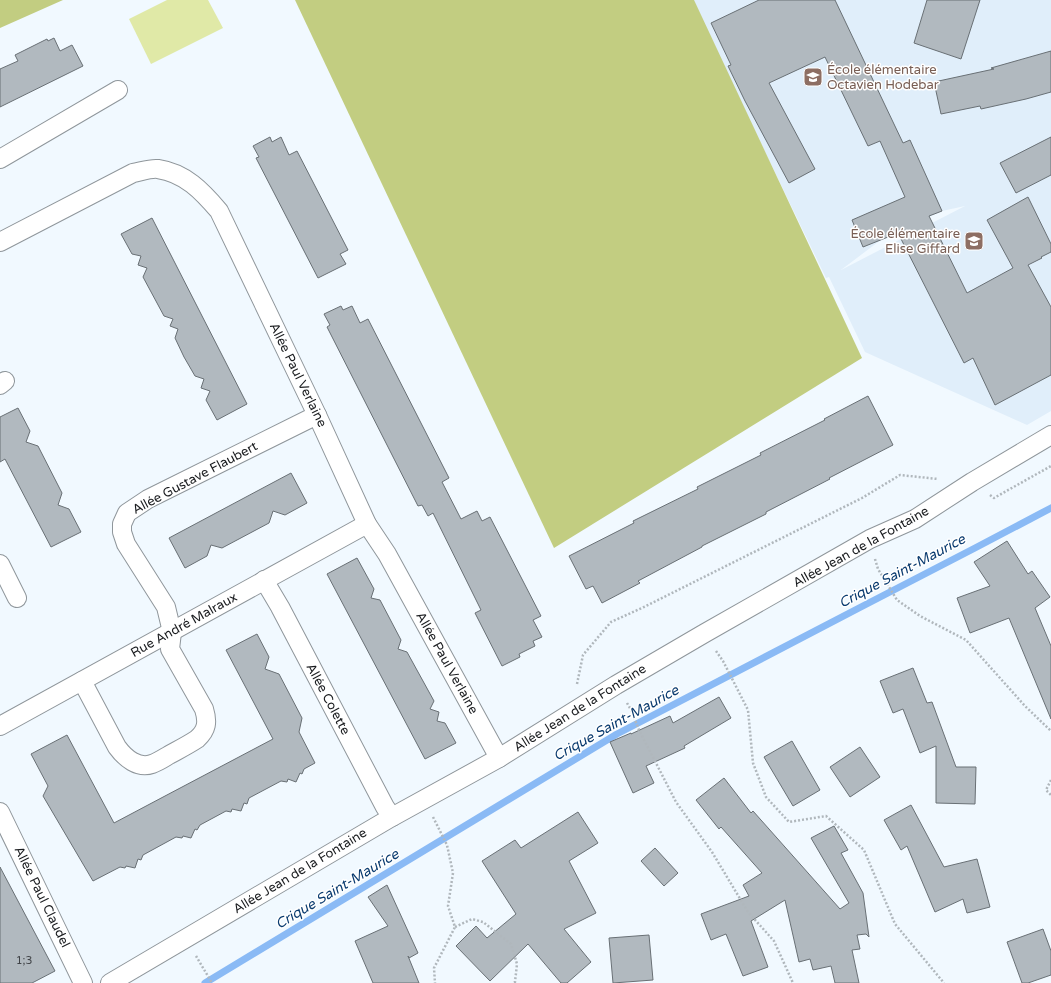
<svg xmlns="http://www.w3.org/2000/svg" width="1051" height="983" viewBox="0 0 1051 983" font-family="'Varela Round',sans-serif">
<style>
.built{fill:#e0eefa;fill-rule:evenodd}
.green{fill:#e0e9a7}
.forest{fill:#c2cd81}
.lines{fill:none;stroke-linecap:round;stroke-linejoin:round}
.stream{stroke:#8abaf5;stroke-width:7}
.building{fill:#b1b9bf;stroke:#697075}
.minor-casing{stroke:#8f969b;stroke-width:20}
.path{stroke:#b0b7bc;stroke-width:2.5;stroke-dasharray:2 2;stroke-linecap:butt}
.minor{stroke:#fff;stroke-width:18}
.labels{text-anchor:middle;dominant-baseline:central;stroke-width:3;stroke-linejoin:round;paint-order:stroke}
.number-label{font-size:11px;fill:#404347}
.education-label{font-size:13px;fill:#785e54;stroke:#fff;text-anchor:start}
.street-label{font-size:13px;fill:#1a1c1f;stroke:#fff}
.water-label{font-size:14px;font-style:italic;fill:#0a3b6f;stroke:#fff}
</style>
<rect width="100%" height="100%" fill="#f1f9ff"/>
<path class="built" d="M694,0H1051V411L1027,425L865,352L829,277L826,278L692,1ZM965,206L841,270L882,239L942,211Z"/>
<polygon class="green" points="167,0 208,0 223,28 151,64 129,19"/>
<g class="forest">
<polygon points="0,0 63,0 0,28"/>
<polygon points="295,0 694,0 862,358 554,548"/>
</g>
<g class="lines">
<polyline class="stream" points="205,983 617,734 859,608 975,548 1051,508"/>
</g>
<g class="building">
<polygon points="759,0 835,0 903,143 910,140 942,211 929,216 967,293 1013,268 987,220 1028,197 1051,244 1051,252 1041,257 1042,258 1028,265 1051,307 1051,375 995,405 973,358 964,363 898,233 863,247 852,220 905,197 880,141 868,146 825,57 769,83 815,169 789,183 745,101 728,66 731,65 711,23"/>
<polygon points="927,0 980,0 961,59 914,43"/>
<polygon points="54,38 60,51 72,45 83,66 0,107 0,69 18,61 15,55 47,39 48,41"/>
<polygon points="1051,51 1051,92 1026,99 981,109 980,106 941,114 934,82 994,69 991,68"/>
<polygon points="270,137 272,142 281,137 289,155 297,151 348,250 340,254 346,264 318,278 256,158 259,157 253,146"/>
<polygon points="1051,137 1051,175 1016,193 1000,163"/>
<polygon points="152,218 247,404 217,420 206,400 210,391 201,388 204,379 195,376 184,357 175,338 178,329 170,326 173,319 164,316 143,277 147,268 138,265 141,256 132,254 121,234"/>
<polygon points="341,306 343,310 352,306 360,323 368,319 449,478 442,482 461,519 477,511 482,521 490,517 541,616 533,620 542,637 533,641 535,646 519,654 520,657 502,666 475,613 481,610 433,513 428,516 422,505 418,506 327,327 330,325 324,314"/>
<polygon points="868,396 893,445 829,478 830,479 766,512 766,514 702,546 702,547 638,581 640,583 602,603 593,586 586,589 569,556 634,523 633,521 698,489 697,487 761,455 760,453 825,420 824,419"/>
<polygon points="18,408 30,431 26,442 38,446 62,493 58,505 69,509 81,532 51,547 5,459 0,462 0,417"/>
<polygon points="291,473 307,503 285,515 273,511 269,523 222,548 211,545 207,556 185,568 169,538"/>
<polygon points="1007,541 1028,574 1032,571 1050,597 1035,608 1051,646 1051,719 1009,618 970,633 957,598 990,586 974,562"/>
<polygon points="357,558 374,589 371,598 380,600 401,640 398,649 407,652 434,701 430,709 439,712 437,721 445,723 456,743 425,759 327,574"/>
<polygon points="257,634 269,657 265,669 279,674 302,718 299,732 315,763 304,769 302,774 300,773 296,782 288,779 287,782 281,781 249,798 247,804 244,803 241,811 232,809 231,812 226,811 200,825 197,830 195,829 191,838 183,836 182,838 176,837 143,855 141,860 138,859 135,868 126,866 125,868 120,867 93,881 43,796 48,786 31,754 67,735 114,823 165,796 273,739 226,650"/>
<polygon points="913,668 927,703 932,702 956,767 976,767 975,804 936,803 936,746 920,753 903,709 893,713 880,681"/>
<polygon points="719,697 731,718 684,746 685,748 646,766 654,783 633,793 610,742 631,733 631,734 670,716 673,723"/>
<polygon points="792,741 820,790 793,806 764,757"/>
<polygon points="860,747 880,777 850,797 830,767"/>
<polygon points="724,778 751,813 753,811 840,909 849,903 811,838 834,826 848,850 841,853 863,893 869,937 866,934 857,935 860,949 852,950 859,983 835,983 831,966 813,970 810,959 799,962 785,900 751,921 768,967 743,976 726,934 711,940 701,914 749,896 743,885 762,873 721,827 719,829 696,800"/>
<polygon points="911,805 944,867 977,859 990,907 967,913 963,899 935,912 907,846 901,850 884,820"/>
<polygon points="578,812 598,843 569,861 596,913 564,929 591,962 567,983 561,983 528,944 490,981 456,946 476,926 487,938 516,914 482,861 515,840 521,848"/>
<polygon points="655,848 678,873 664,886 641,861"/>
<polygon points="0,867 55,971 32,983 0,983"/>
<polygon points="387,885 418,953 409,958 408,956 419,983 373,983 355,941 388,926 368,897"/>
<polygon points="1043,929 1051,951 1051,975 1028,983 1022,983 1007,942"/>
<polygon points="649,935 653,980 613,983 609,938"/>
</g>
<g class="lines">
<defs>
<g id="minor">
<polyline points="0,159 118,90"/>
<path d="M0,242L133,173C140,172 150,168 158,169C185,173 202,191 219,211L317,415L367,524L387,554L499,758"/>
<polyline points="0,385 5,381"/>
<polyline points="0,564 17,598"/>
<polyline points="264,580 280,607 385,807 392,817"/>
<path d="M82,681L117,747C125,758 138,769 152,764C158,762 164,758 169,755C178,750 188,745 197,739C207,730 208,722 204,709L170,649L172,632L166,607L126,544L122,532V524L127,513L148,499L317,415"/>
<polyline points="0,726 367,524"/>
<polyline points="0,812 83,983"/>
<polyline points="110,983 392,817 499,758 616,685 705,633 870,539 915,519 972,482 1051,435"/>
</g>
</defs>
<use href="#minor" class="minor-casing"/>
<g class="path">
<polyline points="990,495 994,498 1051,466"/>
<polyline points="875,559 878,569 897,600 920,616 966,640 1025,706 1051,731"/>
<polyline points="716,651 723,661 748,710 753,763 766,797 789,822 826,816 864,850 895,924 944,983"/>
<polyline points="577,684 583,655 611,622 644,607 862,498 900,475 938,479"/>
<polyline points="627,703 631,710 639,730 676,802 712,852 748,912 774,941 793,983"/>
<polyline points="1051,780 1046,790 1051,795"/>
<polyline points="433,817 447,845 453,873 448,906 455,927 434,968 435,983"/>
<polyline points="455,927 472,919 483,922 511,944 517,964 515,982 513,983"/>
<polyline points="196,956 212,983"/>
</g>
<use href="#minor" class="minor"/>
</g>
<defs>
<symbol id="school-square" viewBox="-11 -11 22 22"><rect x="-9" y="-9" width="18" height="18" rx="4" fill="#8d6e63" stroke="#fff"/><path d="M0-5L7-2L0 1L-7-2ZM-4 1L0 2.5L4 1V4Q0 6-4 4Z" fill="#fff"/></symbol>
</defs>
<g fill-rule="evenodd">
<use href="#school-square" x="802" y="66" width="22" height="22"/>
<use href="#school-square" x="963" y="230" width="22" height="22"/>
</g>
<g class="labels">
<g class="number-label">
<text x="24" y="960">1;3</text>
</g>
<g class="education-label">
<text x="827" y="70">École élémentaire<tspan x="827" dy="15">Octavien Hodebar</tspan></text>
<text x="960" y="234" text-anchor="end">École élémentaire<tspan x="960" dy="15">Elise Giffard</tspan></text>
</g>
<g class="street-label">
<text transform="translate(298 375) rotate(64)">Allée Paul Verlaine</text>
<text transform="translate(195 478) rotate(-28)">Allée Gustave Flaubert</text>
<text transform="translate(861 547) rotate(-29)">Allée Jean de la Fontaine</text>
<text transform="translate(184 625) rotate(-29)">Rue André Malraux</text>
<text transform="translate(447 663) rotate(61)">Allée Paul Verlaine</text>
<text transform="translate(328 699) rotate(62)">Allée Colette</text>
<text transform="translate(580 708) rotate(-32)">Allée Jean de la Fontaine</text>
<text transform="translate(300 871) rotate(-31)">Allée Jean de la Fontaine</text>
<text transform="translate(42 897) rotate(64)">Allée Paul Claudel</text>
</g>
<g class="water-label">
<text transform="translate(902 571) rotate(-28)">Crique Saint-Maurice</text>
<text transform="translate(616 723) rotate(-29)">Crique Saint-Maurice</text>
<text transform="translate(337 889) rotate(-31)">Crique Saint-Maurice</text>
</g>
</g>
</svg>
